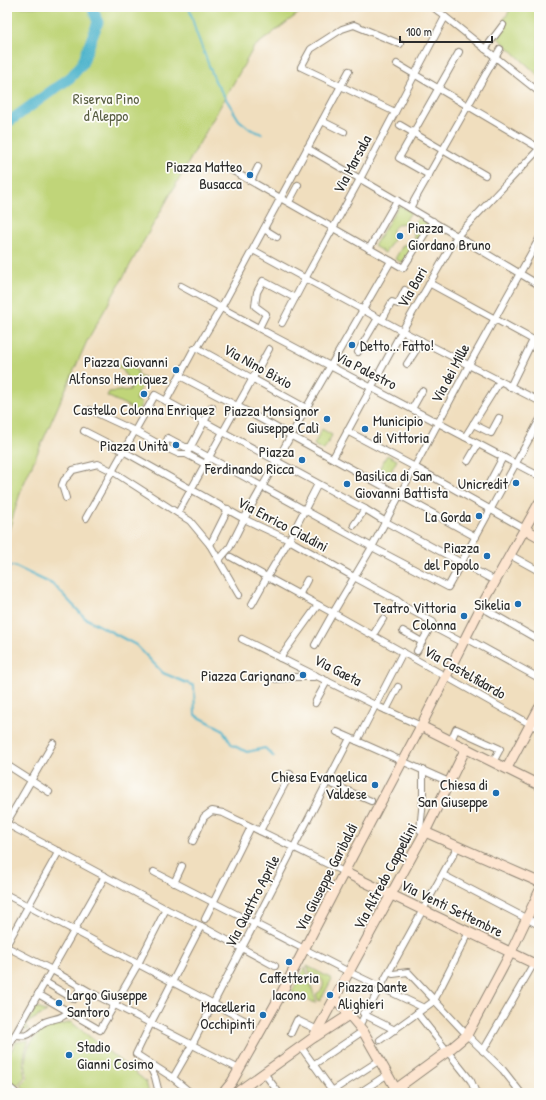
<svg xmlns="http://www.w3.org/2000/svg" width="546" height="1100" viewBox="0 0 546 1100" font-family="'Patrick Hand',sans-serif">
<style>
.green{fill:#c0d579;stroke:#768052}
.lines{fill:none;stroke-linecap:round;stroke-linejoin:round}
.stream{stroke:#4db4cc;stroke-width:2}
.river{stroke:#4db4cc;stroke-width:11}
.street-casing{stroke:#8e8474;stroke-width:8}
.secondary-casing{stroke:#8e8474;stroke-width:11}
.street{stroke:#fff;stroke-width:6}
.secondary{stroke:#fde5d0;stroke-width:9}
.poi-dot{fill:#1f6fb2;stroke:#fdfcf7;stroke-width:1.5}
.labels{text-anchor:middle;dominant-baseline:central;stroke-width:3.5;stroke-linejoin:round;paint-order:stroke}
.park-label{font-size:15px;fill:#585e42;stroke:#fdfcf7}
.street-label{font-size:15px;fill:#2b2b2b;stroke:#fdfcf7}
.poi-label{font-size:15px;fill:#2b2b2b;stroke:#fdfcf7;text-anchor:end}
</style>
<rect width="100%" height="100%" fill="#fdfcf7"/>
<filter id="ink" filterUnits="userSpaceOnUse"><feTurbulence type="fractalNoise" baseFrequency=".025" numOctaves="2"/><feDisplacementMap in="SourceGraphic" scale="8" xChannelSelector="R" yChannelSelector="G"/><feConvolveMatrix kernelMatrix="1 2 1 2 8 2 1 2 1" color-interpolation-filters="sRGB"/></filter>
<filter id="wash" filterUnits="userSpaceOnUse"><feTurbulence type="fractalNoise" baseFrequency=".012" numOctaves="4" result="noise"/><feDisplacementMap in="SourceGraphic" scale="16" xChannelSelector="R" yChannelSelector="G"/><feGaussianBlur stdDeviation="0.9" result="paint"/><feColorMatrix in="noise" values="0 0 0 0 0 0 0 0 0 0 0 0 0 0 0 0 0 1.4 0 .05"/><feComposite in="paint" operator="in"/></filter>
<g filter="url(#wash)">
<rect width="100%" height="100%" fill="#f0debe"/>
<g class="green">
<polygon points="7,7 302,7 303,10 254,47 87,341 21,490 7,536"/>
<polygon points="511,7 539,7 539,76 496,36 507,23 503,21 510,10"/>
<path d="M399,205L411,212L404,223C394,224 390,231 393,240L385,253L374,246Z"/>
<polygon points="419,217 428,222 417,240 414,238 414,232 412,228"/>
<polygon points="411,242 415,244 403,263 395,259 403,245 408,244"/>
<polygon points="124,361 129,364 128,366 138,371 137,375 145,379 135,399 142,403 138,412 131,409 132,408 107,396 109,392 130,390 131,386 123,370 117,367"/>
<polygon points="322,429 332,435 324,450 314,445"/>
<polygon points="387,455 397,460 389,475 379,469"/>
<path d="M307,966L332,979L320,1001L318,1000L316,994C329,987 323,974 310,974Z"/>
<polygon points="305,967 316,1001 315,1003 292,992"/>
<path d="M36,1007L47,1012C39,1016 32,1019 26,1025L29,1029L28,1030H23Z"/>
<path d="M71,1022L143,1079L146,1082L149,1093H29L21,1086L28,1077C21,1057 29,1035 50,1027C57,1024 64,1025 71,1022Z"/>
<path d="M29,1040C24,1053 22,1063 25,1077L16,1087L7,1080V1058L16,1042Z"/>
</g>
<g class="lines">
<g class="stream">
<polyline points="189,7 196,32 215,81 239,120 250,129 262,134"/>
<polyline points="7,566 14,566 54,585 85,618 136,645 163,673 194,686 195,715 222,729 232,745 247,752 265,748 274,757"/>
</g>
<polyline class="river" points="7,123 71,77 82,64 98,22 92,7"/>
</g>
</g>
<g filter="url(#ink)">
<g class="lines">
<defs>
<g id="street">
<polyline points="433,7 539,92"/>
<polyline points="485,49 503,25"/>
<polyline points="397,64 539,148"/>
<polyline points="395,112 301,67 311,49 342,29 354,25 400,44"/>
<polyline points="322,121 344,132"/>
<polyline points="400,125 485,175"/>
<polyline points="307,148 410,208 500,49"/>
<polyline points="295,171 349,71"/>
<polyline points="429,175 399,158 459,52"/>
<polyline points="251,181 258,167"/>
<polyline points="289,202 298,185"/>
<polyline points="410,208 539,285"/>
<polyline points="264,229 277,237"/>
<polyline points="369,249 397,200"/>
<polyline points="253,250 402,331 539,401"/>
<polyline points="391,261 403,268 433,221"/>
<polyline points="429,283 539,343"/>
<polyline points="181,286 275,337 539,476"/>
<polyline points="382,320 392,302 398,304 405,290"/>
<polyline points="282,323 305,279 360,179 445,17"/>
<polyline points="259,328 266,314 255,306 257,292 263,281 295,298"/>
<polyline points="197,348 306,408"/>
<polyline points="358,352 378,318"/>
<polyline points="407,364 422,341"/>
<polyline points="180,376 237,406 476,537"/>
<polyline points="510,387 533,340"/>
<polyline points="166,401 365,509 386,522 495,581"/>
<polyline points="412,409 422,391"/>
<polyline points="90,410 135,431 164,447 179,454 186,454 205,464"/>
<polyline points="473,424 491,433 499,418"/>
<polyline points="84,431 123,451 244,519 289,540 354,577 395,599 407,608 433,622 431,626 463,643"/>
<polyline points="347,431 415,467 525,529"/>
<polyline points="465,437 500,381"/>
<polyline points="164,447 168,438 185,447 190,447 372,547 448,587 539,421"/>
<polyline points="189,450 212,407"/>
<polyline points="333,458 402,331 457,236 539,149"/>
<polyline points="468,461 478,444"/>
<polyline points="487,487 503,457"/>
<polyline points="66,498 62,485 64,480 69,475 73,470 98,464 112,471 190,521 210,545 239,595"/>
<polyline points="178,513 269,349"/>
<polyline points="86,518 155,395 166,401 194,349 197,348 221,308 293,175"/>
<polyline points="354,525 365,509"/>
<polyline points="210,545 228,509"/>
<polyline points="510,555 539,571"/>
<polyline points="231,557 267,577 333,613 539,729"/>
<polyline points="219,560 230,547 244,519 312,398 391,261 233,171"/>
<polyline points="299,595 307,580"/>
<polyline points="252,604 267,577 289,540 318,484"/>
<polyline points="481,607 539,640"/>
<polyline points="403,631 422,642"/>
<polyline points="373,635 383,619"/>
<polyline points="466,638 539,678"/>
<polyline points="242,639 375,705 421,726"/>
<polyline points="315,645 333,613 372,547 469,365 539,239"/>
<polyline points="417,651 431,626"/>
<polyline points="280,658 318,605"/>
<polyline points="276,679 288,678 293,677 314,677 315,675"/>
<polyline points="315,703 327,681"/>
<polyline points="386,710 398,687"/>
<polyline points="337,732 449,782"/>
<polyline points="357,741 403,652"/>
<polyline points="451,741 456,729 500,749 493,762"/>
<polyline points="7,765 49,792"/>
<polyline points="423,770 423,800 420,830 425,832"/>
<polyline points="327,782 371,801"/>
<polyline points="7,822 53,743"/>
<polyline points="7,824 166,909 201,926 275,966"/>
<polyline points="260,831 290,774"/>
<polyline points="193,841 204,817 212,811 223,813 344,872"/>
<polyline points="154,872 349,972 424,1008"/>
<polyline points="443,875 539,925"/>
<polyline points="174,883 182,866"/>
<polyline points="7,895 248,1022"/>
<polyline points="205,919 251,827"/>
<polyline points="7,944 59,851"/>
<polyline points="7,947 52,970 90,992 239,1069"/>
<polyline points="393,974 408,972 467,1035 503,1070 521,1093"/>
<polyline points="45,982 74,999 81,987"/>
<polyline points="38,994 100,1030 138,964 166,909"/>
<polyline points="363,1013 365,1015 395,1030"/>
<polyline points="417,1013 471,1081 476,1093"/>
<polyline points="359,1026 458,846"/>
<polyline points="291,1033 297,1020 318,1030"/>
<path d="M15,1035C19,1035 24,1036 27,1035C33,1033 37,1026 43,1023C51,1018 62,1020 68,1012"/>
<polyline points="380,1040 434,1001 469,932"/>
<polyline points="301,1047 334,1093"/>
<polyline points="7,1049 105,876"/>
<polyline points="483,1051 534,963"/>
<polyline points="148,1063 155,1077 159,1093"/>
<polyline points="313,1065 363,1031"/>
<polyline points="264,1073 279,1093"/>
<polyline points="173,1078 192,1045 350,738"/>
<polyline points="7,1085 16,1093"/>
<polyline points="332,1091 380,1060"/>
<polyline points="191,1093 173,1078 136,1054 151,1023 201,926"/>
<polyline points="359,1093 388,1074"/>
</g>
<g id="secondary">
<polyline points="525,529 539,537"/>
<polyline points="421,726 539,785"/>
<polyline points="507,768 539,708"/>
<polyline points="425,832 539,882"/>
<polyline points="344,872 539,966"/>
<polyline points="335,998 363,1031 398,1093"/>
<polyline points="315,1037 349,1015"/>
<polyline points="396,1089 448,1051 467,1035 511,952 539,892"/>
<polyline points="223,1093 232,1082 279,998 344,872 421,726 481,607 539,503"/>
<polyline points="236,1093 313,1038 425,832 466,748"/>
</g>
</defs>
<use href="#street" class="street-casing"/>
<use href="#secondary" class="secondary-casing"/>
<use href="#street" class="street"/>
<use href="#secondary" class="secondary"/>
</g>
</g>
<g class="poi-dot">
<circle cx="250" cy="175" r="4"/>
<circle cx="400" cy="236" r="4"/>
<circle cx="352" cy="345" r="4"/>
<circle cx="176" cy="370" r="4"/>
<circle cx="144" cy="394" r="4"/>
<circle cx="327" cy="419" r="4"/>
<circle cx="365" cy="429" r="4"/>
<circle cx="176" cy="445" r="4"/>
<circle cx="302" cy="460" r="4"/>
<circle cx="516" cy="483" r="4"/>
<circle cx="347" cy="484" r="4"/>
<circle cx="479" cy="516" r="4"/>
<circle cx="487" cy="556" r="4"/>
<circle cx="518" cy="604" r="4"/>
<circle cx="464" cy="616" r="4"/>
<circle cx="303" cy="675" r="4"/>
<circle cx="375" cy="785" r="4"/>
<circle cx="496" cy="793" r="4"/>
<circle cx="289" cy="962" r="4"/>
<circle cx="330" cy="995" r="4"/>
<circle cx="59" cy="1003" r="4"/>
<circle cx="263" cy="1015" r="4"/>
<circle cx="69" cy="1055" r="4"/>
</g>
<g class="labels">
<g class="park-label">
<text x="106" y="98">Riserva Pino<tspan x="106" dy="17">d'Aleppo</tspan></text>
</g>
<g class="street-label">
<text transform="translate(352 164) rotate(-62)">Via Marsala</text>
<text transform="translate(412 287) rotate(-60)">Via Bari</text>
<text transform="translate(258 366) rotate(29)">Via Nino Bixio</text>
<text transform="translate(366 370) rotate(27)">Via Palestro</text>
<text transform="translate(450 373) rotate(-62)">Via dei Mille</text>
<text transform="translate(283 524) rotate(28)">Via Enrico Cialdini</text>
<text transform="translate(338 670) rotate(27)">Via Gaeta</text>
<text transform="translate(465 672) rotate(30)">Via Castelfidardo</text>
<text transform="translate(385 876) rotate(-62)">Via Alfredo Cappellini</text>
<text transform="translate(326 877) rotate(-63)">Via Giuseppe Garibaldi</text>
<text transform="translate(252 901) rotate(-63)">Via Quattro Aprile</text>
<text transform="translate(452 908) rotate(26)">Via Venti Settembre</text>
</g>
<g class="poi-label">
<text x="242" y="166">Piazza Matteo<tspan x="242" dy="17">Busacca</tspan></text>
<text x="408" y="227" text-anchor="start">Piazza<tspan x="408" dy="17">Giordano Bruno</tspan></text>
<text x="360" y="345" text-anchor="start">Detto... Fatto!</text>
<text x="168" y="361">Piazza Giovanni<tspan x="168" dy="17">Alfonso Henriquez</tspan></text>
<text x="144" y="409" text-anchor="middle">Castello Colonna Enriquez</text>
<text x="319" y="410">Piazza Monsignor<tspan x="319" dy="17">Giuseppe Calì</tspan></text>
<text x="373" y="420" text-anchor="start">Municipio<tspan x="373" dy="17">di Vittoria</tspan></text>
<text x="168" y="445">Piazza Unità</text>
<text x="294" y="451">Piazza<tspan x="294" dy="17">Ferdinando Ricca</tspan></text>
<text x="355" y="475" text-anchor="start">Basilica di San<tspan x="355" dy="17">Giovanni Battista</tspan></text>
<text x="508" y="483">Unicredit</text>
<text x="471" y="516">La Gorda</text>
<text x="479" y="547">Piazza<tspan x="479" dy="17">del Popolo</tspan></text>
<text x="510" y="604">Sikelia</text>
<text x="456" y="607">Teatro Vittoria<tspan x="456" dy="17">Colonna</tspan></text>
<text x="295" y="675">Piazza Carignano</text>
<text x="367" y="776">Chiesa Evangelica<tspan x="367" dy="17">Valdese</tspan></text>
<text x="488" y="784">Chiesa di<tspan x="488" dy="17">San Giuseppe</tspan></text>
<text x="289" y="977" text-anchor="middle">Caffetteria<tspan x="289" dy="17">Iacono</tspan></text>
<text x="338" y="986" text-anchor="start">Piazza Dante<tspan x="338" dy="17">Alighieri</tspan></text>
<text x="67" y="994" text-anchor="start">Largo Giuseppe<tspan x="67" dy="17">Santoro</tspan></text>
<text x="255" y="1006">Macelleria<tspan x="255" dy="17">Occhipinti</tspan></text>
<text x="77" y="1046" text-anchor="start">Stadio<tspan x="77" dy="17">Gianni Cosimo</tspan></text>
</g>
</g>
<rect width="546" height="1100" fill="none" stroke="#fdfcf7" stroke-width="24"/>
<path d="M400 36v6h92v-6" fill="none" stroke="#2b2b2b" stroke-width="2"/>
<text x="406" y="36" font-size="12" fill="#2b2b2b" stroke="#fdfcf7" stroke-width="3" paint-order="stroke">100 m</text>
</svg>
